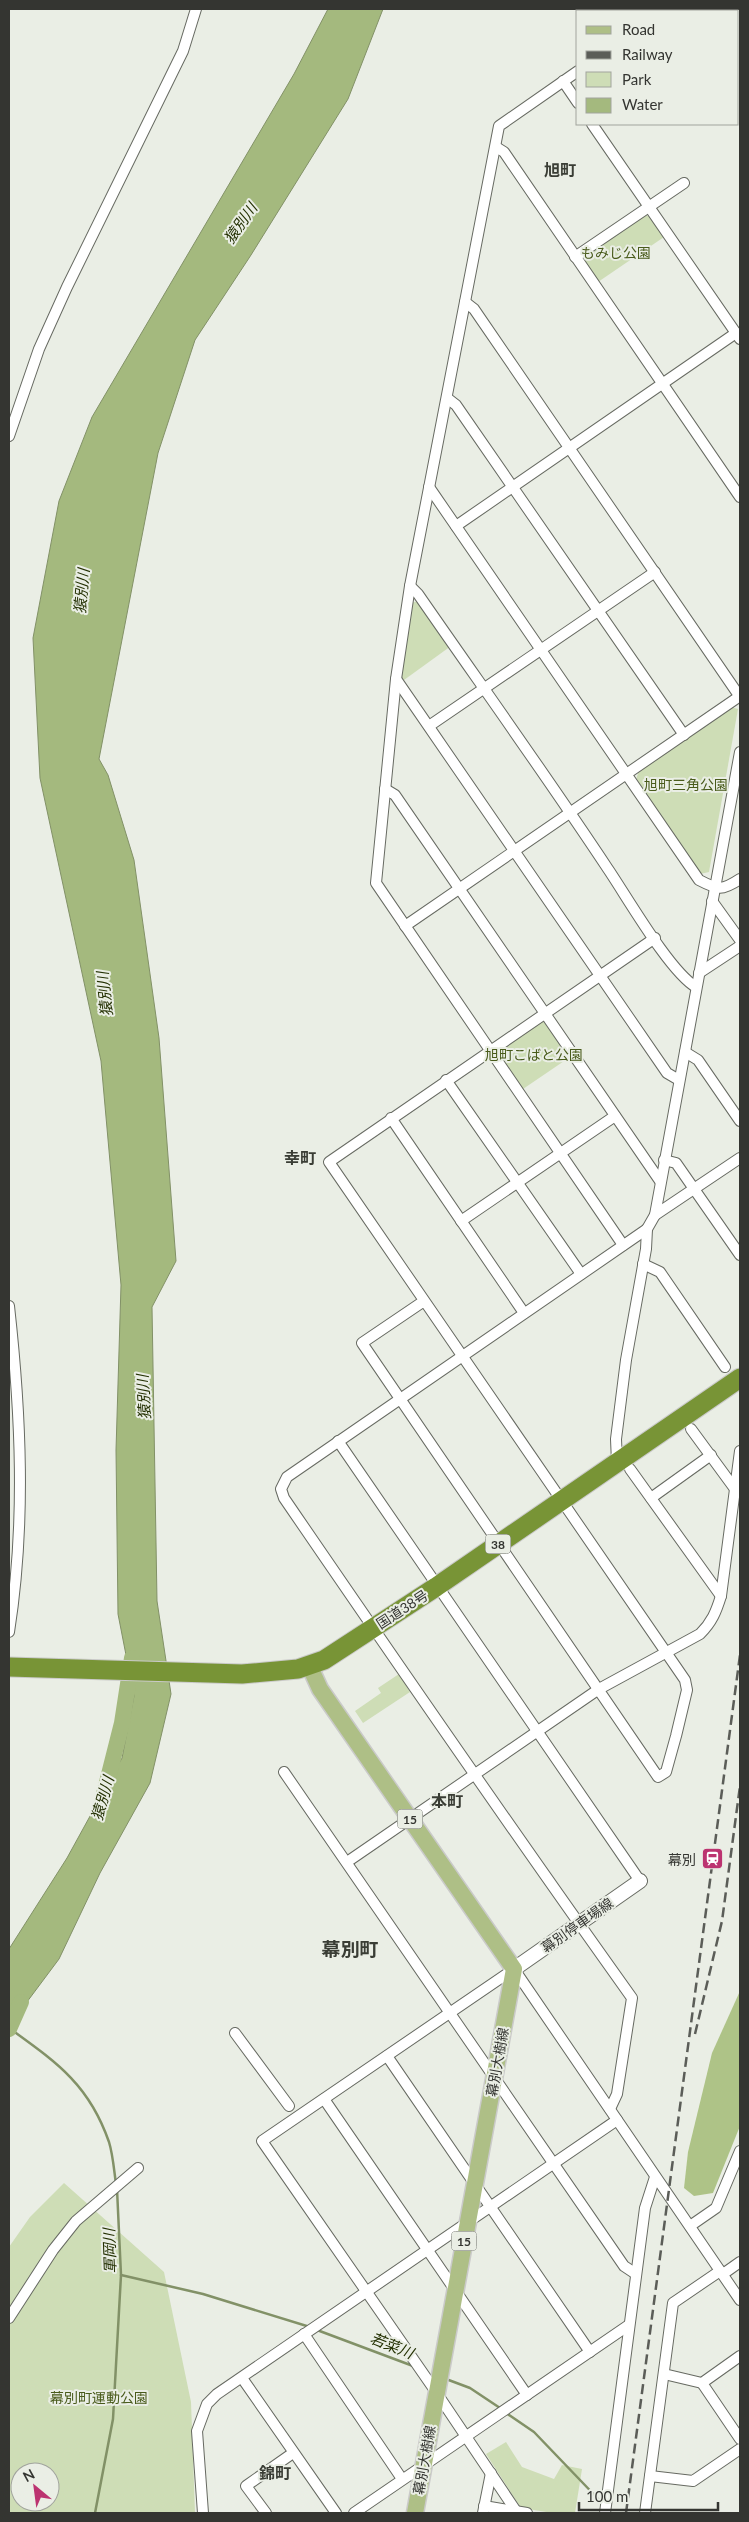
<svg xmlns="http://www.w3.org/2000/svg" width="749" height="2522" viewBox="0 0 749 2522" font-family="Lato,'Noto Sans JP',sans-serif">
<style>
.green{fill:#ceddb6;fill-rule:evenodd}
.forest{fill:#aec387}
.water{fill:#a4b97e;stroke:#829167}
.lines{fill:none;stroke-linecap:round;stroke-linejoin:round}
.stream{stroke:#829167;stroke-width:2.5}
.river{stroke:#a4b97e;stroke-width:16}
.street-casing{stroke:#676a62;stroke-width:12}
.secondary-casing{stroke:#676a62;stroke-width:16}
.primary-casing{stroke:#cacac9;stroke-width:19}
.highway-casing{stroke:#cacac9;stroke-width:21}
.street{stroke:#fff;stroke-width:10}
.secondary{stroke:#fff;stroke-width:14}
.primary{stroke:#aebf86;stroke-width:16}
.highway{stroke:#789436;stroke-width:19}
.rail{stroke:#5b5d58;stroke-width:2.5;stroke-dasharray:10 5;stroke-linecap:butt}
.labels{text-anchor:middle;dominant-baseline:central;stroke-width:4;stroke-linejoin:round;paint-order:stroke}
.shield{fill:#eaeee5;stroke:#6b6c67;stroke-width:1}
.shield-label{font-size:12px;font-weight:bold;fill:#343531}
.park-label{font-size:14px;fill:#495b1b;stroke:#eaeee5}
.street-label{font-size:14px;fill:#343531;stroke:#eaeee5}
.poi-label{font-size:14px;fill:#343531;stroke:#eaeee5;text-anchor:end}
.water-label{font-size:15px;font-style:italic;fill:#243103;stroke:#eaeee5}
.quarter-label{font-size:16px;font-weight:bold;fill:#3a3d35;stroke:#eaeee5}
.district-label{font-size:19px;font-weight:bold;fill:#3a3d35;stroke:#eaeee5}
</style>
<rect width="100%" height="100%" fill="#eaeee5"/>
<g class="green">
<polygon points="645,215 651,217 664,237 598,282 584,261 586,254"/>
<polygon points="420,601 451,646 404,680 400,675 410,603"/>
<polygon points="731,707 738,709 709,872 700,874 636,780 639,770"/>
<polygon points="544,1018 570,1057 523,1089 497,1051"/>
<polygon points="399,1674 410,1692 363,1723 355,1711 381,1693 378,1688"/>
<path d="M64,2183L164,2272L191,2402L195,2513H9V2247L30,2217ZM20,2472H50V2502H20Z"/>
<polygon points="506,2442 522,2467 554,2479 562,2465 582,2469 575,2513 553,2513 521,2508 486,2454"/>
</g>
<polygon class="forest" points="740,1991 740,2126 713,2193 694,2196 684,2188 688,2152 712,2053"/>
<polygon class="water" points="328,9 383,9 348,99 251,255 195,340 158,453 99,759 108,775 134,860 159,1038 176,1261 152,1307 157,1601 171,1694 150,1783 100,1873 59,1959 9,2026 9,1949 67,1858 122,1758 134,1696 118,1614 116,1450 121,1285 101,1061 40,778 33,638 59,501 92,417 294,74"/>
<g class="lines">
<g class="stream">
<path d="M9,2028C56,2062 89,2084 109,2142C113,2155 114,2170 116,2184"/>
<polyline points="121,2275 203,2294 310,2327"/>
<polyline points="317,2330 413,2366"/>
<polyline points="446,2379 470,2388 500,2408"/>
<polyline points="506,2413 534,2432 604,2505"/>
<polyline points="95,2513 113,2419 121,2275 117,2189"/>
</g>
<g class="river">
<polyline points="101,1806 122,1723 132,1658"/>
<polyline points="9,2029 21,2002"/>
</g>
<defs>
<g id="street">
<polyline points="578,71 499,126 410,586 396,679 376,883 623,1245"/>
<polyline points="563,81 578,103"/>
<polyline points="592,124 740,339"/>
<polyline points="496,147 504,152 740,497"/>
<polyline points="575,257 684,183"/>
<polyline points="465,302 474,309 740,697"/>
<polyline points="447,398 456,405 684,735"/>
<polyline points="9,436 39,349 67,287 183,51 196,9"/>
<path d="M429,487L699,880C718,890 722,891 740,879"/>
<polyline points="456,526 736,333"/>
<path d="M410,586L418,594C481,685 545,774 606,866C626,895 669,971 696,987"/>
<polyline points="396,679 667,1073 679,1080"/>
<polyline points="429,726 655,572"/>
<polyline points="385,789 395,795 660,1181"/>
<polyline points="712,901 740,940"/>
<polyline points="405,926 740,696"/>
<polyline points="699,973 740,946"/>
<polyline points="685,1052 698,1060 740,1121"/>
<polyline points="446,1080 581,1274"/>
<polyline points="391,1118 524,1313"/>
<polyline points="664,1160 676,1163 740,1255"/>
<polyline points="655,1215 740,1158"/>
<polyline points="461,1221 615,1116"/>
<polyline points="643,1264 660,1272 725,1367"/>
<polyline points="424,1301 362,1343 658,1777 666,1772 676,1736 687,1690 685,1680 329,1162 655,938"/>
<path d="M9,1306C21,1414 26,1524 9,1632"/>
<polyline points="691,1429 735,1489"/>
<polyline points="338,1441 640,1881"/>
<polyline points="617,1462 616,1439 626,1360 646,1249 647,1229 655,1215 740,752"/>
<polyline points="630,1469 721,1596"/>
<polyline points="651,1498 711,1455"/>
<polyline points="284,1772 624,2266 636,2274"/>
<path d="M347,1862L599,1689L700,1634C712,1622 716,1612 721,1596L740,1451"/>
<polyline points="235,2033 289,2106"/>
<polyline points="387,2056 590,2352"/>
<polyline points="324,2099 527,2395"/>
<path d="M610,2109L617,2094L632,1998C514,1833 399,1666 284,1498L281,1489L287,1477L647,1229"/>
<polyline points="690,2226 716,2208 740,2151"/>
<polyline points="723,2274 740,2262"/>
<polyline points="9,2318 53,2250 76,2221 138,2168"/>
<polyline points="304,2334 402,2479"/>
<polyline points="664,2374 702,2383 740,2356"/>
<polyline points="242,2378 336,2513"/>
<polyline points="702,2383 740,2439"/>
<polyline points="650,2476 693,2481 740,2449"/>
<polyline points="484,2506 527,2513"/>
<polyline points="516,2511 436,2392 262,2141 514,1969 740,2300"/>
<polyline points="203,2513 197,2431 207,2404 217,2394 617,2120"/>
<polyline points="266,2513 246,2486 293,2453"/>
<polyline points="354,2513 629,2325"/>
<polyline points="483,2513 491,2473"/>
<polyline points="605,2513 645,2208 655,2177"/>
<polyline points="645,2513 673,2303 720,2271"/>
</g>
<polyline id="secondary" points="514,1969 640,1881"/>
<polyline id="primary" points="310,1667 320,1689 514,1969 415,2513"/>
<polyline id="highway" points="9,1667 242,1674 298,1669 324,1660 436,1587 740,1378"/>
</defs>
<use href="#street" class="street-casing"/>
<use href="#secondary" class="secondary-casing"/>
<use href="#primary" class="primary-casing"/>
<use href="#highway" class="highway-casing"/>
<use href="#street" class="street"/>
<use href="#secondary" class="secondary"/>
<use href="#primary" class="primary"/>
<use href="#highway" class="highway"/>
<g class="rail">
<polyline points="695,2034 722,1921 740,1786"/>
<polyline points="626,2513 740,1655"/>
</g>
</g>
<defs>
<symbol id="station-square" viewBox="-11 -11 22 22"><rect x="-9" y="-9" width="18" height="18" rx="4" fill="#bc3370" stroke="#eaeee5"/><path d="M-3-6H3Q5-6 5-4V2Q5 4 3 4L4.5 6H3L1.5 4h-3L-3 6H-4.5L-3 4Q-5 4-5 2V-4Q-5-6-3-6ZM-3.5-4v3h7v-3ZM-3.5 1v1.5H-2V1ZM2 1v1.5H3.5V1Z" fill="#fff"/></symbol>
</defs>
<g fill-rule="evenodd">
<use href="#station-square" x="700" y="1846" width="25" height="25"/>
</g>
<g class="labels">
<g class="shield">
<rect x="485.5" y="1534.5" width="25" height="19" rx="4"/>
<rect x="397.5" y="1809.5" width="25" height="19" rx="4"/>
<rect x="451.5" y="2231.5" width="25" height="19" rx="4"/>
</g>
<g class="shield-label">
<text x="498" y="1544">38</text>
<text x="410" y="1819">15</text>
<text x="464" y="2241">15</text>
</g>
<g class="park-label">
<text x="616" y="252">もみじ公園</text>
<text x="686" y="784">旭町三角公園</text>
<text x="534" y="1054">旭町こばと公園</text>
<text x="99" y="2397">幕別町運動公園</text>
</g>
<g class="street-label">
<text transform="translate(402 1609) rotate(-33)">国道38号</text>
<text transform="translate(577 1925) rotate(-35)">幕別停車場線</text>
<text transform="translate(497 2062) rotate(-80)">幕別大樹線</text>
<text transform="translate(424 2460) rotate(-80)">幕別大樹線</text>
</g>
<g class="poi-label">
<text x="696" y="1859">幕別</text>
</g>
<g class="water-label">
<text transform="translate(240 223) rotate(-55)">猿別川</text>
<text transform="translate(81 591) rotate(-85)">猿別川</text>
<text transform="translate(104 994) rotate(-96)">猿別川</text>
<text transform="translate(143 1397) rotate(-93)">猿別川</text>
<text transform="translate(102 1798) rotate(-74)">猿別川</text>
<text transform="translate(109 2251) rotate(-92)">軍岡川</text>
<text transform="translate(392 2345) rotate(22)">若菜川</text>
</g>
<g class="quarter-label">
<text x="560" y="169">旭町</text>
<text x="300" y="1157">幸町</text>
<text x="447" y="1800">本町</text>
<text x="275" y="2472">錦町</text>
</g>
<g class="district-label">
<text x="350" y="1948">幕別町</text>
</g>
</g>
<rect width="749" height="2522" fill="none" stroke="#343531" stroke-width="20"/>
<rect x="576" y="10" width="162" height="115" fill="#eaeee5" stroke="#a1a49d"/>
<rect x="586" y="26" width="25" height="8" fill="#aebf86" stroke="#a1a49d"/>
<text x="622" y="35" font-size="15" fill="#343531">Road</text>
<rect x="586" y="51" width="25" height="8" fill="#5b5d58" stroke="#a1a49d"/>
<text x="622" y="60" font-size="15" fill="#343531">Railway</text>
<rect x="586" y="72" width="25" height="15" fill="#ceddb6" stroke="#a1a49d"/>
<text x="622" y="85" font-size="15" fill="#343531">Park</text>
<rect x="586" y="98" width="25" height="15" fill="#a4b97e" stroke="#a1a49d"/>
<text x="622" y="110" font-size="15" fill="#343531">Water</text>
<g transform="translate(35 2487) rotate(331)"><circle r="24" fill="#eaeee5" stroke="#a1a49d"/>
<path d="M0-4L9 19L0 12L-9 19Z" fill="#bc3370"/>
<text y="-8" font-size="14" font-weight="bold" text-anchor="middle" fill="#343531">N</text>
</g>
<path d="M579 2502v8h139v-8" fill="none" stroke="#343531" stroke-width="2.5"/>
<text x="586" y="2502" font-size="15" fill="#343531" stroke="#eaeee5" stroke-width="4" paint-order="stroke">100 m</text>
</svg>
